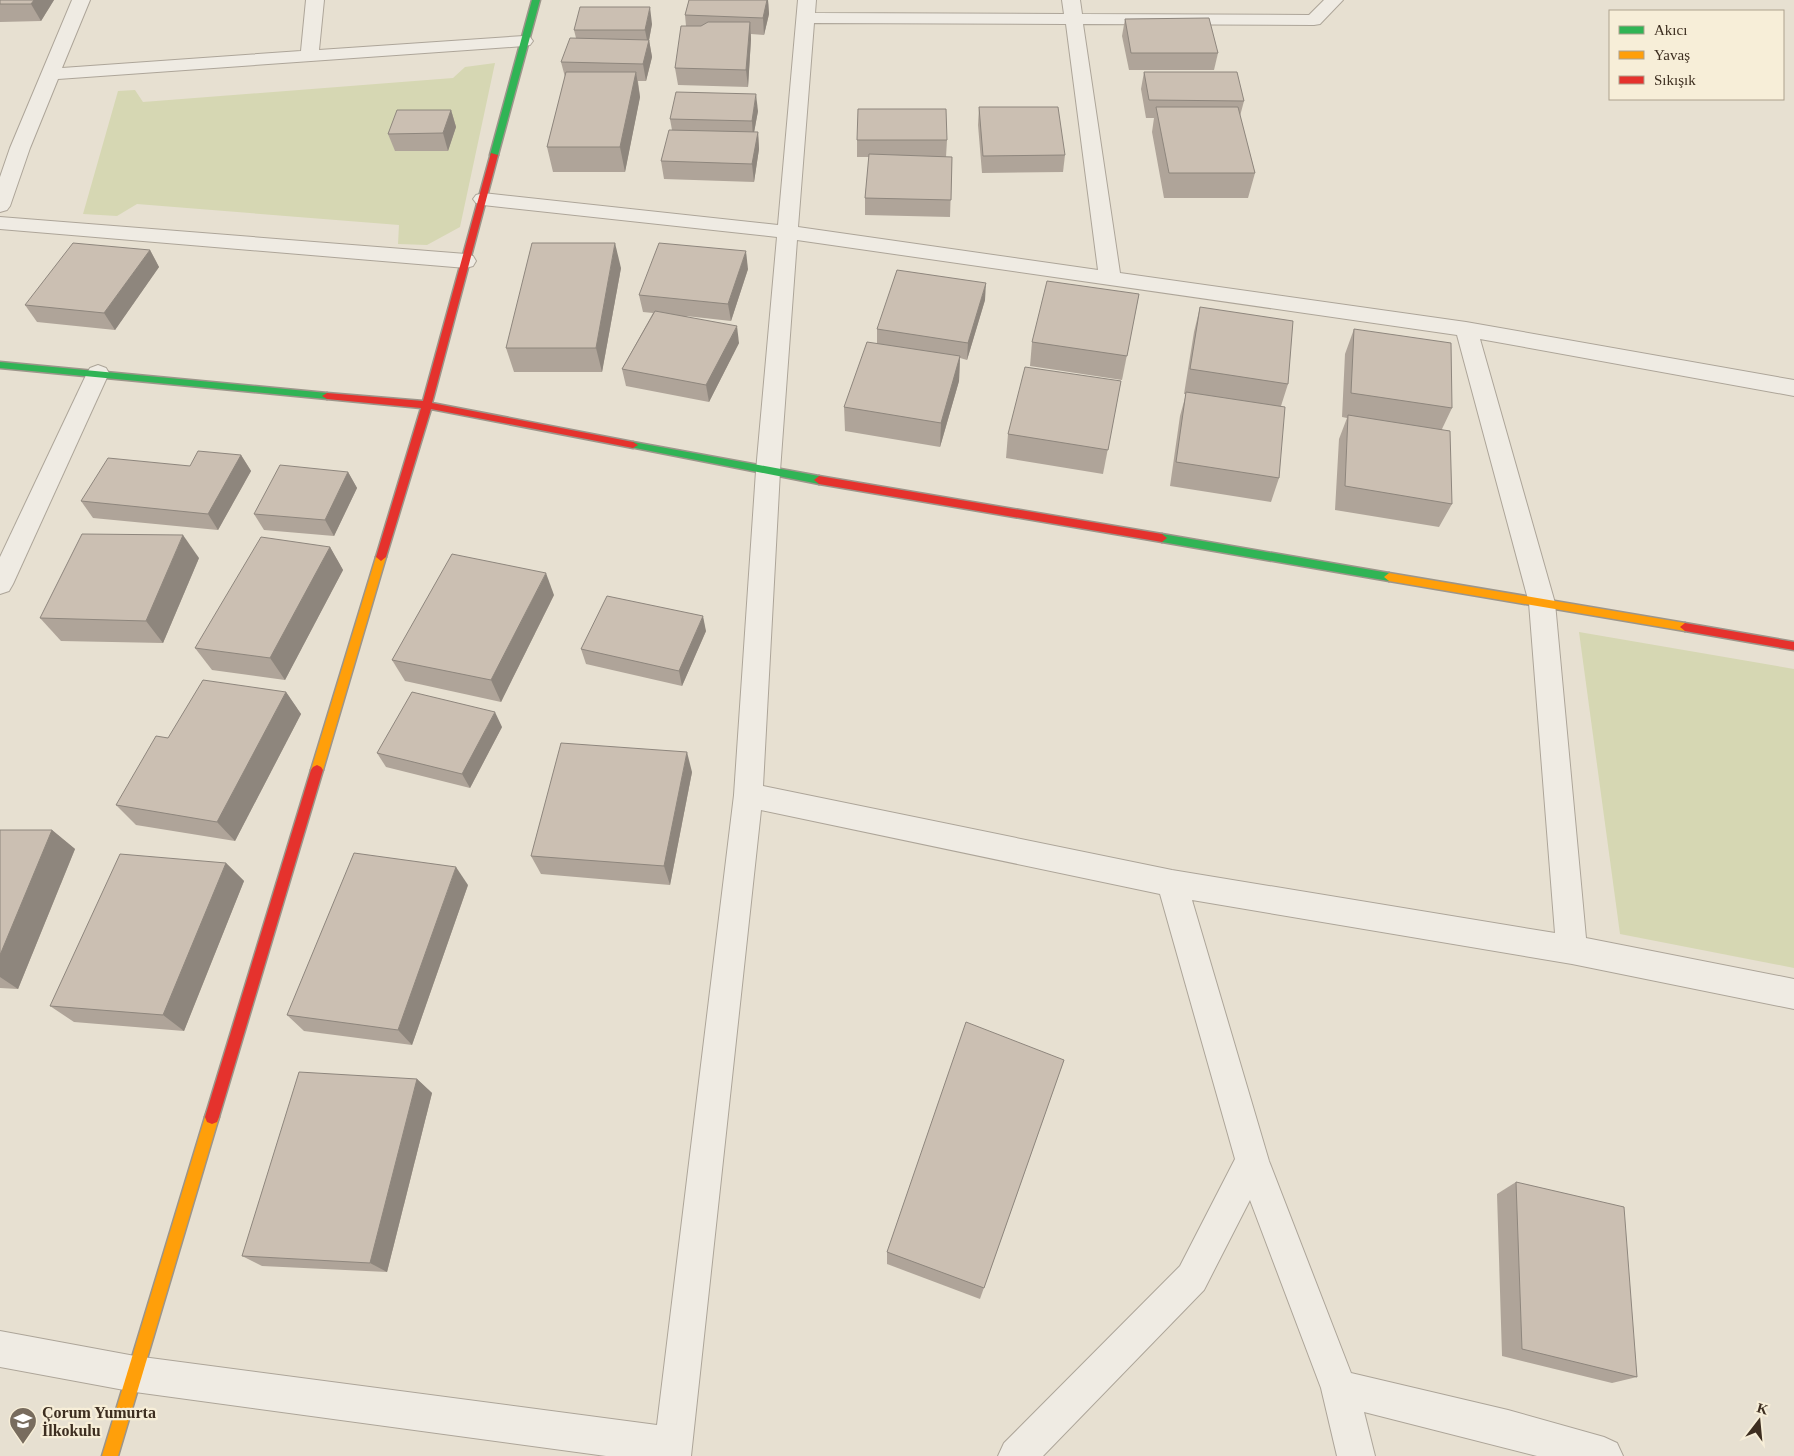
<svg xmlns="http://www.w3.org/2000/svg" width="1794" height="1456" viewBox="0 0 1794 1456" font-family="Georgia,serif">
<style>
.green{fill:#d6d7b3}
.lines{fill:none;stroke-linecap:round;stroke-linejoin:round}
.street-casing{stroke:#ada599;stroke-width:2}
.fast-casing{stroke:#9c958a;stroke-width:3}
.slow-casing{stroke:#9c958a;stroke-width:3}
.jam-casing{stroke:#9c958a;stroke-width:3}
.street{fill:#efebe3;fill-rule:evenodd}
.fast{fill:#30b455;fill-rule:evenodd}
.slow{fill:#ff9f0a;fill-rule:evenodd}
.jam{fill:#e5322d;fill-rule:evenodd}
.wall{fill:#afa499}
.shaded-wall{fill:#8e867d}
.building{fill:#cbbfb2;stroke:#8e867d}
.labels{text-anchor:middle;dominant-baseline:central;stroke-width:4.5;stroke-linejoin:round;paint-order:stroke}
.near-poi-label{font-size:16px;font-weight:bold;fill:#3d2e20;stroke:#f7eed8;text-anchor:start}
</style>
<rect width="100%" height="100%" fill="#e7e0d1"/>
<g class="green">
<polygon points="495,63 460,227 427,245 398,244 399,225 137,204 117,216 83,214 118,91 135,90 143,102 453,78 465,67"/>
<polygon points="1579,632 1794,669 1794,968 1620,934"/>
</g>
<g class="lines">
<defs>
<g id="street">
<polygon points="72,0 90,0 62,68 301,51 306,0 324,0 319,50 524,36 530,37 533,41 530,45 524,46 58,79 30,148 10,206 7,210 0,212 0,177 10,148"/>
<path d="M798,0H816L815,13L1064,14L1062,0H1080L1082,14L1309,15L1324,0H1343L1320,24L1314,25L1083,24L1120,273L1466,322L1794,380V396L1480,339L1555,603L1586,938L1794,979V1009L1572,964L1192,900L1269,1161L1351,1373L1508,1410L1604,1437L1617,1443L1623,1456H1537L1364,1412L1375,1456H1337L1321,1388L1250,1200L1204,1290L1043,1456H998L1004,1443L1180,1266L1235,1159L1160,894L761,810L691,1456H606L135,1392L0,1367V1331L135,1356L657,1425L734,795L756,471L777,237L483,205L476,203L473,199L476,195L483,193L778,225ZM814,23L1066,24L1098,270L798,227ZM797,240L1457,335L1529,603L1555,933L1172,870L763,786L780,471Z"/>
<polygon points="0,217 466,254 473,256 476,261 473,266 466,268 0,229"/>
<polygon points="98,365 106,368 109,373 13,584 9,591 0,594 0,557 87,373 90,368"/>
</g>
<g id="fast">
<polygon points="532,0 540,0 498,155 491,157 490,155"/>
<polygon points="0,362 327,393 332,396 327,399 0,368"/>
<polygon points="633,442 819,476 824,480 819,484 630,447 628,445"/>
<polygon points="1162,534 1389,573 1394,577 1389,581 1162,542 1157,538"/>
</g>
<g id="slow">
<polygon points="381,553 386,557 323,770 321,773 317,775 313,773 311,770 376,557"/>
<polygon points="1389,573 1685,623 1690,627 1685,631 1389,581 1384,577"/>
<polygon points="212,1110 217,1112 219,1117 118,1456 102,1456 205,1117 207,1112"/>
</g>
<g id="jam">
<polygon points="491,153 498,155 432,403 633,442 638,445 633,448 431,409 386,557 381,561 376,557 421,408 327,399 322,396 327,393 423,401"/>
<polygon points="819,476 1162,534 1167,538 1162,542 819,484 814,480"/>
<polygon points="1685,623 1794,642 1794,650 1685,631 1680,627"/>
<polygon points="317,765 321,767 323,770 219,1117 217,1122 212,1124 207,1122 205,1117 311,770 313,767"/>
</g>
</defs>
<use href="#street" class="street-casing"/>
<use href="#fast" class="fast-casing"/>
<use href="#slow" class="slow-casing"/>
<use href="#jam" class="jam-casing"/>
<use href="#street" class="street"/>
<use href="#fast" class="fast"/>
<use href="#slow" class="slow"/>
<use href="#jam" class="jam"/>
</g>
<g class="wall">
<polygon points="0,0 54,0 41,21 0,22"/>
<polygon points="689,0 768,0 769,14 764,35 751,34 751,39 748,87 678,85 675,68 686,26 685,15"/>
<polygon points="1125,19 1218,53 1214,70 1129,70 1122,36"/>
<polygon points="652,24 649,40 652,57 646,81 638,81 640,97 625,172 553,172 547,147 565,77 561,62 576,38 574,30"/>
<polygon points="1144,72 1244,101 1240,116 1255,173 1248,198 1164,198 1152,132 1154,118 1146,118 1141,89"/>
<polygon points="979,107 1065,155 1063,172 982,173 978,125"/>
<polygon points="451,110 456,127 448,151 395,151 388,134"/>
<polygon points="758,111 754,132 758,132 759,149 754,182 664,179 661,161 672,130 670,119"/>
<polygon points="857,140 947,140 946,157 952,157 950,217 865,215 865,198 869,157 857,157"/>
<polygon points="150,250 159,267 115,330 37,322 25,305"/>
<polygon points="621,268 602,372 514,372 506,348"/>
<polygon points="748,269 731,321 686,316 739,343 709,402 626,386 622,369 653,313 643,312 639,295"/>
<polygon points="1139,294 1122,380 1030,366 1032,342"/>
<polygon points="985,300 967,360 960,358 959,381 940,447 845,431 844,407 877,343 877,329"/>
<polygon points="1200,307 1288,384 1281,406 1279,478 1271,502 1170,486 1180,416 1186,394 1184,394 1194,332"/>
<polygon points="1354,329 1452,408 1442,429 1452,504 1439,527 1335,510 1339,439 1347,418 1342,417 1345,354"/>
<polygon points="1121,381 1103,474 1006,458 1008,434"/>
<polygon points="241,455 251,471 218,530 93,518 81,501 190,466"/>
<polygon points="348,472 357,488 334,536 264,530 254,514"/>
<polygon points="330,547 343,570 285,680 212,670 195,648"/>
<polygon points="199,558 163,643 61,641 40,618"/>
<polygon points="554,595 501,702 405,681 392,660"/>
<polygon points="706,631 682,686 586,664 581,649"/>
<polygon points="286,692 301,714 235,841 136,825 116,805 168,738"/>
<polygon points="502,727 470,788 386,767 377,753"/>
<polygon points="692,772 670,885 541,874 531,856"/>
<polygon points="0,830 52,830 75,849 18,989 0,988"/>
<polygon points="226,863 244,881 184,1031 74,1022 50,1006"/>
<polygon points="468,885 412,1045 304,1031 287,1015"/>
<polygon points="1064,1060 980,1299 887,1264 887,1252"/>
<polygon points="417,1079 432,1093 387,1272 262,1266 242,1256"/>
<polygon points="1516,1182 1637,1377 1612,1383 1502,1356 1497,1194"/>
</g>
<g class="shaded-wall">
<polygon points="34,0 54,0 41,21 31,4"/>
<polygon points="767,0 768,0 769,14 764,35 763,18"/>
<polygon points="650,7 652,24 649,40 652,57 646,81 643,64 648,45 645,30"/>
<polygon points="750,22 751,39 748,87 746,70"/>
<polygon points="636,72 640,97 625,172 620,147"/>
<polygon points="756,94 758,111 753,138 752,121"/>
<polygon points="451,110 456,127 448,151 443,133"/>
<polygon points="758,132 759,149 754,182 752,164"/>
<polygon points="615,243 621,268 602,372 596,348"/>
<polygon points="150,250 159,267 115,330 104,313"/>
<polygon points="746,251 748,269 731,321 728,304"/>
<polygon points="986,283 985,300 967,360 968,343"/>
<polygon points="737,326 739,343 709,402 706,385"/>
<polygon points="960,356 959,381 940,447 941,423"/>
<polygon points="241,455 251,471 218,530 208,514"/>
<polygon points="348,472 357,488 334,536 325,520"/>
<polygon points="183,535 199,558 163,643 146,621"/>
<polygon points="330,547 343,570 285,680 270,658"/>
<polygon points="546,573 554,595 501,702 491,680"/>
<polygon points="703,616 706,631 682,686 679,671"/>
<polygon points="286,692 301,714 235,841 217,822"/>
<polygon points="495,712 502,727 470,788 462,774"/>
<polygon points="687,752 692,772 670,885 664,866"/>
<polygon points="52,830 75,849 18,989 0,977 0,955"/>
<polygon points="226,863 244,881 184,1031 163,1015"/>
<polygon points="456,867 468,885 412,1045 398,1030"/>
<polygon points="417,1079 432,1093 387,1272 370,1263"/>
</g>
<g class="building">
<polygon points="0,0 34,0 31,4 0,4"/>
<polygon points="689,0 767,0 763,18 685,15"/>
<polygon points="580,7 650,7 645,30 574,30"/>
<polygon points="1209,18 1218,53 1131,53 1125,19"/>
<polygon points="708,22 750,22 746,70 675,68 681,26 701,26"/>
<polygon points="570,38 649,40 643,64 561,62"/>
<polygon points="566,72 636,72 620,147 547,147"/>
<polygon points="1144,72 1237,72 1244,101 1149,100"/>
<polygon points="676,92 756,94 752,121 670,119"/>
<polygon points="979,107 1058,107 1065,155 983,156"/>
<polygon points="1156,107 1238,107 1255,173 1169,173"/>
<polygon points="858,109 946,109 947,140 857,140"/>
<polygon points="397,110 451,110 443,133 388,134"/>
<polygon points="669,130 758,132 752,164 661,161"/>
<polygon points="869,154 952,157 951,200 865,198"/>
<polygon points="73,243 150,250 104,313 25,305"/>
<polygon points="532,243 615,243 596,348 506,348"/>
<polygon points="659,243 746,251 728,304 639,295"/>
<polygon points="897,270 986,283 968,343 877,329"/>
<polygon points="1047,281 1139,294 1127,356 1032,342"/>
<polygon points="1200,307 1293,321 1288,384 1190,369"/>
<polygon points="655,311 737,326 706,385 622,369"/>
<polygon points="1354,329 1451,343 1452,408 1351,393"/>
<polygon points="867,342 960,356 941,423 844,407"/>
<polygon points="1025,367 1121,381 1108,450 1008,434"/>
<polygon points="1186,392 1285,407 1279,478 1176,462"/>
<polygon points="1348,415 1450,431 1452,504 1345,486"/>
<polygon points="198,451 241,455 208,514 81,501 108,458 190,466"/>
<polygon points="280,465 348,472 325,520 254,514"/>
<polygon points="82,534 183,535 146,621 40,618"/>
<polygon points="261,537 330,547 270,658 195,648"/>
<polygon points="452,554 546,573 491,680 392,660"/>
<polygon points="607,596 703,616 679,671 581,649"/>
<polygon points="203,680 286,692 217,822 116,805 156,736 168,738"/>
<polygon points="412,692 495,712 462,774 377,753"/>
<polygon points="561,743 687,752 664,866 531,856"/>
<polygon points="0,830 52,830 0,955"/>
<polygon points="354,853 456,867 398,1030 287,1015"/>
<polygon points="120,854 226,863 163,1015 50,1006"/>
<polygon points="966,1022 1064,1060 984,1288 887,1252"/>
<polygon points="299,1072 417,1079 370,1263 242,1256"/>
<polygon points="1516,1182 1624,1207 1637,1377 1522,1349"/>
</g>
<defs>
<symbol id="school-pin" viewBox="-11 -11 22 30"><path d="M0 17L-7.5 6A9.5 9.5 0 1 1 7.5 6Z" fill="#786c5e" stroke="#f7eed8"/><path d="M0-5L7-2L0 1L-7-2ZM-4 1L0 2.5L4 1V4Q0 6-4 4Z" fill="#fff"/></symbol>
</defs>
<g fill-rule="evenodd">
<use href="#school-pin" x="7" y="1405" width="32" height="43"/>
</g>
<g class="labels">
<g class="near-poi-label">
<text x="42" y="1412">Çorum Yumurta<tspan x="42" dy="18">İlkokulu</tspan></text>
</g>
</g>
<rect x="1609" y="10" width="175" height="90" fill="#f7eed8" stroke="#ada18e"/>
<rect x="1619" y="26" width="25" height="8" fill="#30b455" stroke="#ada18e"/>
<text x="1654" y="35" font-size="15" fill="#3d2e20">Akıcı</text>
<rect x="1619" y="51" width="25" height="8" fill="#ff9f0a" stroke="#ada18e"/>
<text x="1654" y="60" font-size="15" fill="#3d2e20">Yavaş</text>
<rect x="1619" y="76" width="25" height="8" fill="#e5322d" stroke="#ada18e"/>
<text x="1654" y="85" font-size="15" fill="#3d2e20">Sıkışık</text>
<g transform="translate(1759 1421) rotate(16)" stroke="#f7eed8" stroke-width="4" paint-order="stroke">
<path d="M0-4L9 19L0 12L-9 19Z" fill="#3d2e20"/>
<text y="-8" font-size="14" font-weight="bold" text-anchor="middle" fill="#3d2e20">K</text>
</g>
</svg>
